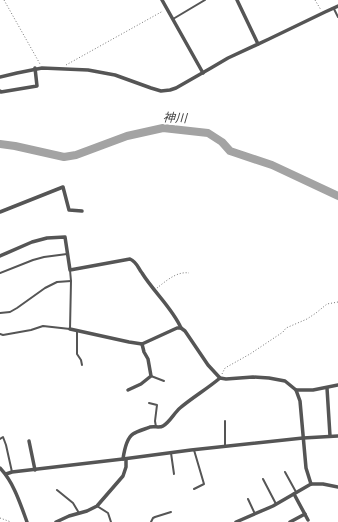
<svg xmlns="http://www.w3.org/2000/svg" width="338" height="522" viewBox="0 0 338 522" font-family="'Fira Sans','Noto Sans JP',sans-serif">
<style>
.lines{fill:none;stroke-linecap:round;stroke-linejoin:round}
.river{stroke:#a3a3a3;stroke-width:8}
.path{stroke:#777;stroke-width:1;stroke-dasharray:1 2;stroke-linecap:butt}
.lane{stroke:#555;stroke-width:2}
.street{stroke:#555;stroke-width:3.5}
.labels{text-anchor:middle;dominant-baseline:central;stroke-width:4;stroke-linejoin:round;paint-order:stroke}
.water-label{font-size:12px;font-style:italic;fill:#444;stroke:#fff}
</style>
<rect width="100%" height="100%" fill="#fff"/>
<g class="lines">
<polyline class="river" points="0,144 15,146 64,157 76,155 127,136 163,128 208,133 222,142 230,151 272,165 338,196"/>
<g class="path">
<polyline points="4,0 40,64"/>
<polyline points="315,0 321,10"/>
<polyline points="66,65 163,11"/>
<path d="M157,288C166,281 177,271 189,273"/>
<polyline points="222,374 225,368 250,354 283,332 286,328 307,319 316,313 327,304 338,302"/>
<polyline points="0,518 11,522"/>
</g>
<g class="lane">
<polyline points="334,9 338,17"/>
<polyline points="173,19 205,0"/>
<polyline points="0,273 33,260 44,257 67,254"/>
<polyline points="0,313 10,312 17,308 45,288 57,282 71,281"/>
<polyline points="77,331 77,354 81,360 82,365"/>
<polyline points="0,334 3,335 31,330 43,326 70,329 71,281 70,270"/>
<polyline points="151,376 164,381"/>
<polyline points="149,403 157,405 155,421 156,427"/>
<polyline points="0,439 3,437 6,445 12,472"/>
<polyline points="225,445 225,421"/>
<polyline points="194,450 204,484 194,489"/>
<polyline points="171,453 174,474"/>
<polyline points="285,472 296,492"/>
<polyline points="263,479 276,504"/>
<polyline points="57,490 73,503 79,513"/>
<polyline points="248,499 255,514"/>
<polyline points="97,506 108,513 111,522"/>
<polyline points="151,522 153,518 155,517 171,512"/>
</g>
<g class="street">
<polyline points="162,0 203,73"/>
<polyline points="237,0 258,44"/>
<polyline points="0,77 17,73 42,68 88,70 115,75 151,88 161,91 170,90 176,88 211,68 228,58 269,39 325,12 338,6"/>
<polyline points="0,91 1,92 37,86 35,68"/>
<polyline points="0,212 63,187 69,210 82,211"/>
<path d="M0,256L32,242L47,238L65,237L70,270L130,259C137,262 138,268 142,273C153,291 173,309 181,328"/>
<polyline points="70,329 129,342 142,344 177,328 181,328 185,331 208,365 220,378 226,379 253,377 269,378 285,381 296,390 300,401 306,468 311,484"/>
<polyline points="327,388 330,436"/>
<polyline points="128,390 141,384 151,376 148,359 144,352 142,344"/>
<polyline points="296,390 313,390 338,385"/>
<polyline points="29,441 35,470"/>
<path d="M123,459C124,452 127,438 133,434C135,432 148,428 150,427C154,426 160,428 163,426C170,422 174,413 180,408C193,397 207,389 220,378"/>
<path d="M0,468C14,483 20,503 27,522"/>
<polyline points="6,474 12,472 123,459 191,450 303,438 338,436"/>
<polyline points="294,494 308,520"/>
<polyline points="56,522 69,516 87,511 97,506 123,476 126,467 126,459"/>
<polyline points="236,522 273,506 311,484 323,484 338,487"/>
<polyline points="290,522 305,514"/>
</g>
</g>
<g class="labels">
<g class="water-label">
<text transform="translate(175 118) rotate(2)">神川</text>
</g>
</g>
</svg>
